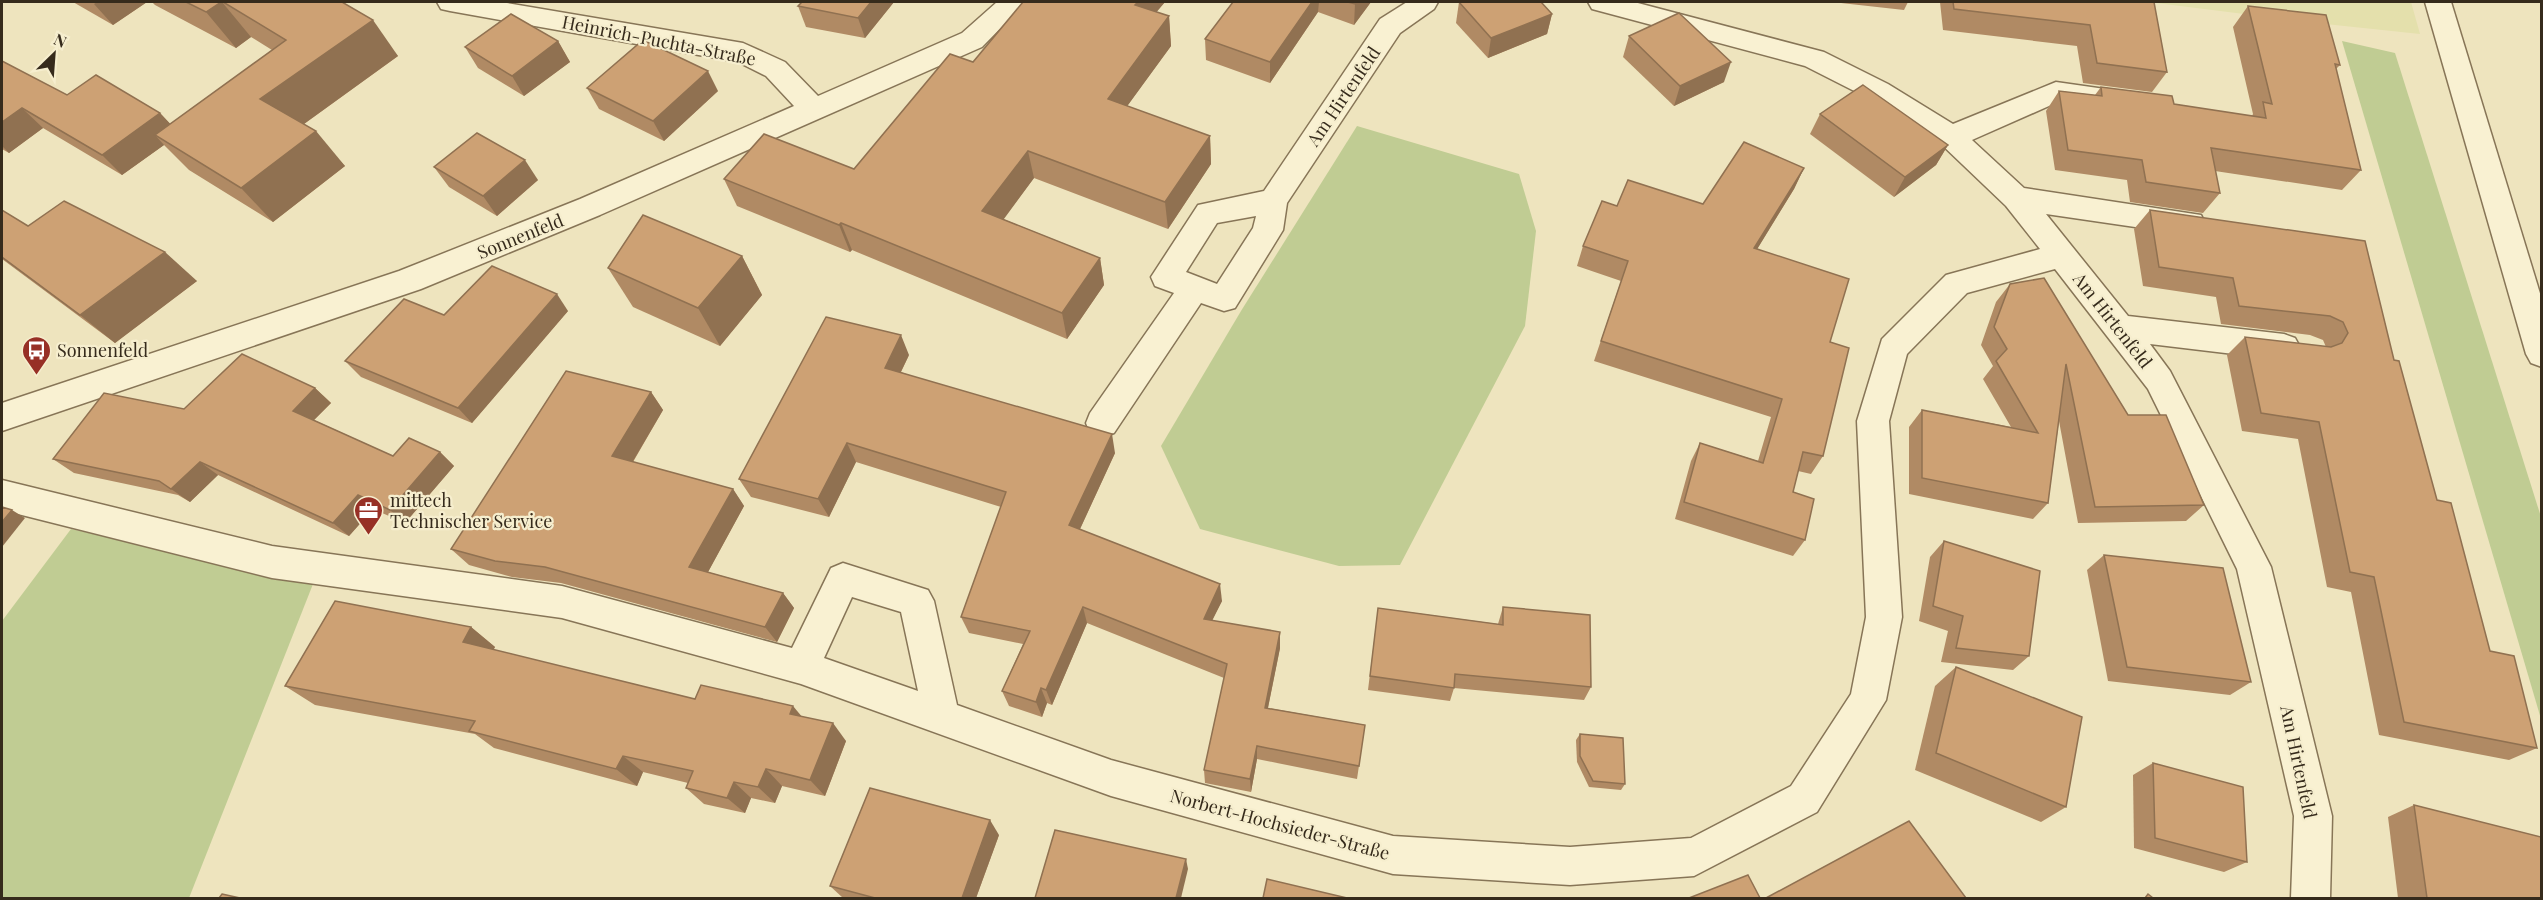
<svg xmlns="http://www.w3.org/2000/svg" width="2543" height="900" viewBox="0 0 2543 900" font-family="'Playfair Display',serif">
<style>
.farmland{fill:#e4e0ac}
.green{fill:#c0cc93}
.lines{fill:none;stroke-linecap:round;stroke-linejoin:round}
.minor-casing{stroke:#877557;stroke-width:3}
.minor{fill:#f9f1d2;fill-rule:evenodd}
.wall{fill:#b08a64}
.shaded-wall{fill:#907151}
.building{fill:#cda174;stroke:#907151;stroke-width:1.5}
.labels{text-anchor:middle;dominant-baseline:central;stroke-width:4.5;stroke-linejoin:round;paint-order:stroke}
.street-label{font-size:18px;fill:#362b1c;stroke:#f6eece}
.poi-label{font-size:18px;fill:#362b1c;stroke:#f6eece;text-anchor:start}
</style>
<rect width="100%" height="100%" fill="#eee4be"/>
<polygon class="farmland" points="2148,2 2411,2 2420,34 2316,23"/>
<g class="green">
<polygon points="2342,41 2395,53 2541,517 2541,719"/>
<polygon points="1357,126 1519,174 1536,231 1525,326 1400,565 1339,566 1200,529 1161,446 1241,311"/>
<polygon points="71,529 313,584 189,898 2,898 2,621"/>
</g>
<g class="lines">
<defs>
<g id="minor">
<polygon points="437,2 501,2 743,43 785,62 818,96 962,33 997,2 1026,2 982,47 600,215 421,289 2,431 2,403 399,271 580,199 794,106 766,76 738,62 450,11 441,9"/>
<path d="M1407,2H1438L1434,9L1400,33L1287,203L1283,230L1235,308L1224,311L1201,303L1114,433L1102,437L1090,433L1086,423L1090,413L1174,293L1155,286L1151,277L1198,205L1264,191L1380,19ZM1256,216L1253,228L1217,284L1186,272L1217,223Z"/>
<path d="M1588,2H1634L1824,52L1888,84L1953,124L2056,82L2112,90L2116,97L2112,104L2102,107L2058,102L1972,140L2024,188L2201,215L2205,223L2201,231L2190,235L2046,214L2128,316L2284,334L2295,338L2300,347L2295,356L2284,360L2150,344L2170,371L2271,567L2332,816L2330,898H2291L2294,816L2237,569L2148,389L2055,269L1967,293L1907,354L1889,421L1902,617L1886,700L1817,812L1694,876L1570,885L1393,874L1111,796L801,684L562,618L272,578L2,510V480L272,546L562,586L792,648L831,568L843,563L928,590L934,601L957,705L1111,760L1393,836L1570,847L1691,838L1791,786L1851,694L1866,617L1857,421L1882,339L1946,275L2040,249L2006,206L1941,144L1868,98L1805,66L1592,9ZM852,597L901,612L918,691L824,658Z"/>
<polygon points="2425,2 2451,2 2542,300 2542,367 2531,363 2526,354"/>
</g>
</defs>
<use href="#minor" class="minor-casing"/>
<use href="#minor" class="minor"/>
</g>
<g class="wall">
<polygon points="73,2 147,2 113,25"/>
<polygon points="152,2 342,2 398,56 304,124 345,166 273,222 189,170 164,145 122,175 43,128 9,153 2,149 2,61 67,95 160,113 170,124 272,50 251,37 236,48 155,5"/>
<polygon points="894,2 865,38 806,27 798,6"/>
<polygon points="1023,2 1165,2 1156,12 1169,16 1171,46 1127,106 1210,136 1211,164 1168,229 1034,178 1003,219 1100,258 1104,285 1067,339 852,250 850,252 737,206 724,179 854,169 973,62"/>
<polygon points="1233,2 1371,2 1354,25 1318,12 1270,83 1206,60 1205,39"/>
<polygon points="1459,2 1552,14 1547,34 1488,58 1456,23"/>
<polygon points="1832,2 1908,2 1904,10"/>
<polygon points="1940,2 2154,2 2167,72 2152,92 2083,83 2077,46 1943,30"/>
<polygon points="2248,6 2340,65 2336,69 2361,170 2342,190 2215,171 2220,193 2203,213 2130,202 2127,180 2055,170 2046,111 2059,91 2095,95 2101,87 2174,104 2252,116 2253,114 2233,27"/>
<polygon points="1629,36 1724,82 1674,106 1623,57"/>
<polygon points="558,41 570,62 524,96 478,68 465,47"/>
<polygon points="587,88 718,91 664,141 599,109"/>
<polygon points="1820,114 1948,145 1936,165 1894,197 1810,134"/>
<polygon points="434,167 538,180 497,216 449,187"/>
<polygon points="1804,168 1794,189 1757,249 1830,342 1823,456 1811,474 1798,471 1793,492 1805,540 1793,556 1675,519 1691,461 1700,443 1758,461 1771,417 1594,361 1621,281 1577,266 1583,246 1617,206 1703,204"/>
<polygon points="2,210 28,226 197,281 115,343 2,259"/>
<polygon points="2150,210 2365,241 2394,360 2437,500 2490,651 2537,748 2509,760 2379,735 2351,592 2327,587 2298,439 2242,431 2227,355 2245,337 2326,347 2323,340 2310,335 2221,324 2216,297 2143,286 2134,229"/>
<polygon points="742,256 762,295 720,346 633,307 608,268"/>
<polygon points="2010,284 2128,415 2204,505 2186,521 2078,523 2059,421 2048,503 2033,519 1909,494 1909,427 1922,410 2011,427 1983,379 1993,366 1981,345 1996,302"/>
<polygon points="568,311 472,423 361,377 345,361 444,315"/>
<polygon points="909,355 901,372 1115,453 1080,529 1222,601 1212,620 1280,648 1268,708 1365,725 1357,779 1257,759 1251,792 1205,783 1204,770 1224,678 1087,623 1052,705 1047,703 1042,717 1009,706 1002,691 1023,644 969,633 961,617 1001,507 856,462 829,517 751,497 739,479"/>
<polygon points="315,388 331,403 314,420 393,456 440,452 454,466 405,523 373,509 349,536 218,475 190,502 178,495 74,473 53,459 184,409"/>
<polygon points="651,392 663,410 633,462 733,489 744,506 708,572 783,593 794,608 777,642 561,583 512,577 469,565 451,549"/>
<polygon points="1944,541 2029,656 2013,670 1941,662 1948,631 1919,621 1930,557"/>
<polygon points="2104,555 2251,682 2230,695 2108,681 2087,570"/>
<polygon points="1503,607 1591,687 1584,700 1454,688 1450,701 1368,690 1378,608 1498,624"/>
<polygon points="471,627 495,647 493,650 695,699 802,717 846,741 825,796 782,786 775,803 751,798 745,813 704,804 686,788 688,783 643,772 637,786 494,748 475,734 315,705 285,686"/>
<polygon points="1956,667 2066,807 2041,822 1915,770 1935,686"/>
<polygon points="1580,734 1625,784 1621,790 1589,787 1577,762 1576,740"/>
<polygon points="2153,763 2247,862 2224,872 2134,848 2133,775"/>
<polygon points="2414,805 2541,898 2398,898 2388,817"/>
<polygon points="999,835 976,898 843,898 830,886"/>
</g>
<g class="shaded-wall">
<polygon points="97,2 147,2 113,25 94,4"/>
<polygon points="221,2 222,2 251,37 236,48 206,12"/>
<polygon points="871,2 894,2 865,38 858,18"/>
<polygon points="1138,2 1165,2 1138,34 1135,5"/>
<polygon points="1312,2 1319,2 1318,12 1270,83 1270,62"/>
<polygon points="1357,2 1371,2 1354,25 1355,4"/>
<polygon points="1552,14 1547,34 1488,58 1491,38"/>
<polygon points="1169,16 1171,46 1112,127 1108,99"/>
<polygon points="373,20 398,56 290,134 260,99"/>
<polygon points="558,41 570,62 524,96 512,76"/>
<polygon points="1731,62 1724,82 1674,106 1680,86"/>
<polygon points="708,71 718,91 664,141 653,121"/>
<polygon points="22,108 43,128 9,153 2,146 2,122"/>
<polygon points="160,113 179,133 155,135 164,145 122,175 102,155"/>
<polygon points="316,131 345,166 273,222 241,188"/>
<polygon points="1210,136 1211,164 1168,229 1165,202"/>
<polygon points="1948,145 1936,165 1894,197 1905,177"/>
<polygon points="1028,151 1034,178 990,238 982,211"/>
<polygon points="525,160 538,180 497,216 483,196"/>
<polygon points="1804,168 1794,189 1745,269 1754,248"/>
<polygon points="841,223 852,250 850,252 839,225"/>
<polygon points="165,252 197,281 115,343 80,315"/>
<polygon points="742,256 762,295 720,346 698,308"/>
<polygon points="1100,258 1104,285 1067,339 1062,313"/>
<polygon points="557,294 568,311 472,423 458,408"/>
<polygon points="901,335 909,355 893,388 885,368"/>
<polygon points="315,388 331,403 309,425 293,411"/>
<polygon points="651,392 663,410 626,473 612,456"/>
<polygon points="1112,434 1115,453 1074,542 1069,525"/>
<polygon points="847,443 856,462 829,517 818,499"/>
<polygon points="440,452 454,466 405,523 390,510"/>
<polygon points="200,462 218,475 190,502 171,489"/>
<polygon points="733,489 744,506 702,583 689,567"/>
<polygon points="358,495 373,509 349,536 333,523"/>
<polygon points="12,510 25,518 2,547 2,522"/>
<polygon points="1220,584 1222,601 1205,635 1204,619"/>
<polygon points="783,593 794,608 777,642 765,627"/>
<polygon points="1083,607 1087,623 1052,705 1046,690"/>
<polygon points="471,627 495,647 487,662 463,642"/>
<polygon points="1280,632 1280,648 1265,722 1265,708"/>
<polygon points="1041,688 1047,703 1042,717 1036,702"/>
<polygon points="793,706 808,724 790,714"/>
<polygon points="833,723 846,741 825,796 810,780"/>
<polygon points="1257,746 1257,759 1251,792 1250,779"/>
<polygon points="623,756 643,772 637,786 616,769"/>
<polygon points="766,769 782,786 775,803 758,787"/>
<polygon points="734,782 751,798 745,813 727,798"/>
<polygon points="990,820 999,835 976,898 962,898"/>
<polygon points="1186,859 1188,869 1181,898 1176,898"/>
</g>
<g class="building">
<polygon points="186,2 221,2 206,12"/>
<polygon points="223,2 342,2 373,20 260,99 316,131 241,188 155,135 286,40"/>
<polygon points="802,2 871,2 858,18 798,6"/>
<polygon points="1023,2 1138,2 1135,5 1169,16 1108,99 1210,136 1165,202 1028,151 982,211 1100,258 1062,313 841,223 839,225 724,179 764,134 854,169 950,54 973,62"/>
<polygon points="1233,2 1312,2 1270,62 1205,39"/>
<polygon points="1348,2 1357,2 1355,4"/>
<polygon points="1459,2 1541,2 1552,14 1491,38"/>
<polygon points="1953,2 2154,2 2167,72 2097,63 2090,25 1954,9"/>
<polygon points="2248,6 2326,15 2340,65 2335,64 2361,170 2211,148 2220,193 2146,182 2142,160 2068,150 2059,91 2102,96 2101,87 2172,96 2174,104 2266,118 2263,102 2272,104"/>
<polygon points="1679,13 1731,62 1680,86 1629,36"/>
<polygon points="511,14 558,41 512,76 465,47"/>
<polygon points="643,40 708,71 653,121 587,88"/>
<polygon points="2,61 67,95 96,75 160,113 102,155 22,108 2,122"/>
<polygon points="1863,85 1948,145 1905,177 1820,114"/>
<polygon points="477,133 525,160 483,196 434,167"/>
<polygon points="1744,142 1804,168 1754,248 1849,279 1830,342 1849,348 1823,456 1803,452 1793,492 1814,499 1805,540 1684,502 1700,443 1763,463 1782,399 1601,341 1628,261 1583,246 1602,201 1617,206 1628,180 1703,204"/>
<polygon points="64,201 165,252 80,315 2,257 2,210 28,226"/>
<polygon points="2150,210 2365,241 2394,360 2399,361 2437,500 2451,503 2490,651 2514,656 2537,748 2404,722 2374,577 2350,572 2319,422 2261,413 2245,337 2331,347 2342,343 2348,333 2343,322 2330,316 2239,306 2233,278 2159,267"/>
<polygon points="643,215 742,256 698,308 608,268"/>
<polygon points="492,266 557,294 458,408 345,361 404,299 444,315"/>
<polygon points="2044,278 2128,415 2166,415 2204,505 2095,507 2066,364 2048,503 1922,478 1922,410 2038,433 1996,361 2007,349 1994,327 2010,284"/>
<polygon points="826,317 901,335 885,368 1112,434 1069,525 1220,584 1204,619 1280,632 1265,708 1365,725 1359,766 1257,746 1250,779 1204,770 1227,664 1083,607 1046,690 1041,688 1036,702 1002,691 1030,631 961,617 1006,492 847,443 818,499 739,479"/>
<polygon points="242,354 315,388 293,411 393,456 409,438 440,452 390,510 358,495 333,523 200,462 171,489 159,481 53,459 104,393 184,409"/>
<polygon points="566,371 651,392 612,456 733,489 689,567 783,593 765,627 545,567 495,561 451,549"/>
<polygon points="2,507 12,510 2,522"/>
<polygon points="1944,541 2040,571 2029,656 1956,648 1963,616 1933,606"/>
<polygon points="2104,555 2223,568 2251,682 2127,667"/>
<polygon points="335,601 471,627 463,642 695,699 701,685 793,706 790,714 833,723 810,780 766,769 758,787 734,782 727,798 686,788 693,771 623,756 616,769 469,731 475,721 285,686"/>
<polygon points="1503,607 1590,615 1591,687 1455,674 1454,688 1370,676 1378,608 1503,625"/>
<polygon points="1956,667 2082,717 2066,807 1936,753"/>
<polygon points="1580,734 1623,738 1625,784 1593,781 1580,756"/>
<polygon points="2153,763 2243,787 2247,862 2155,838"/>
<polygon points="870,788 990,820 962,898 875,898 830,886"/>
<polygon points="2414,805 2541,837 2541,898 2427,898"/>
<polygon points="1909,821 1966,898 1766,898"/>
<polygon points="1055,830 1186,859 1176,898 1035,898"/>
<polygon points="1748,875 1760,898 1689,898"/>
<polygon points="1267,879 1347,898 1263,898"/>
<polygon points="222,894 240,898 219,898"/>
<polygon points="2148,894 2153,898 2145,898"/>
</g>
<defs>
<symbol id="bus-pin" viewBox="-11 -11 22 30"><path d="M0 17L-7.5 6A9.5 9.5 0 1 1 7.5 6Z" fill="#973026" stroke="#f6eece"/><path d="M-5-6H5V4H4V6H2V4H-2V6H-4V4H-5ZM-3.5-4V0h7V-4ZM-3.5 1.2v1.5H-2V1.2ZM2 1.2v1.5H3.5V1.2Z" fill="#fff"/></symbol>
<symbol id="office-pin" viewBox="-11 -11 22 30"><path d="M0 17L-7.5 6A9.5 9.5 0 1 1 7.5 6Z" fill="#973026" stroke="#f6eece"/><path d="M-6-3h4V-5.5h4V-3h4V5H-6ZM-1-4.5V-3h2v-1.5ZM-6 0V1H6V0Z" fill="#fff"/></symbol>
</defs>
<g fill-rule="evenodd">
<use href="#bus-pin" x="20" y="334" width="33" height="45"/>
<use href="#office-pin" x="352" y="494" width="33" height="45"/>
</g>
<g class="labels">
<g class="street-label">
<text transform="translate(659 40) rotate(11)">Heinrich-Puchta-Straße</text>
<text transform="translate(1343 96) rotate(-56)">Am Hirtenfeld</text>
<text transform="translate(520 236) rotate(-22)">Sonnenfeld</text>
<text transform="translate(2113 320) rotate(52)">Am Hirtenfeld</text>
<text transform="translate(2299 762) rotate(78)">Am Hirtenfeld</text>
<text transform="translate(1280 824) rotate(15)">Norbert-Hochsieder-Straße</text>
</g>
<g class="poi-label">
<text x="57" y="350">Sonnenfeld</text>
<text x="390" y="500">mittech<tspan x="390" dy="21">Technischer Service</tspan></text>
</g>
</g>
<rect width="2543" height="900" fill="none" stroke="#362b1c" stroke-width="6"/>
<g transform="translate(54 54) rotate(25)" stroke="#f6eece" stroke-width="4.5" paint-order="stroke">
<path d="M0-4.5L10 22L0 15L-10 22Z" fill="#362b1c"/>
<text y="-9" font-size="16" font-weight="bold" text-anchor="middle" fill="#362b1c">N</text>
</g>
</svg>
